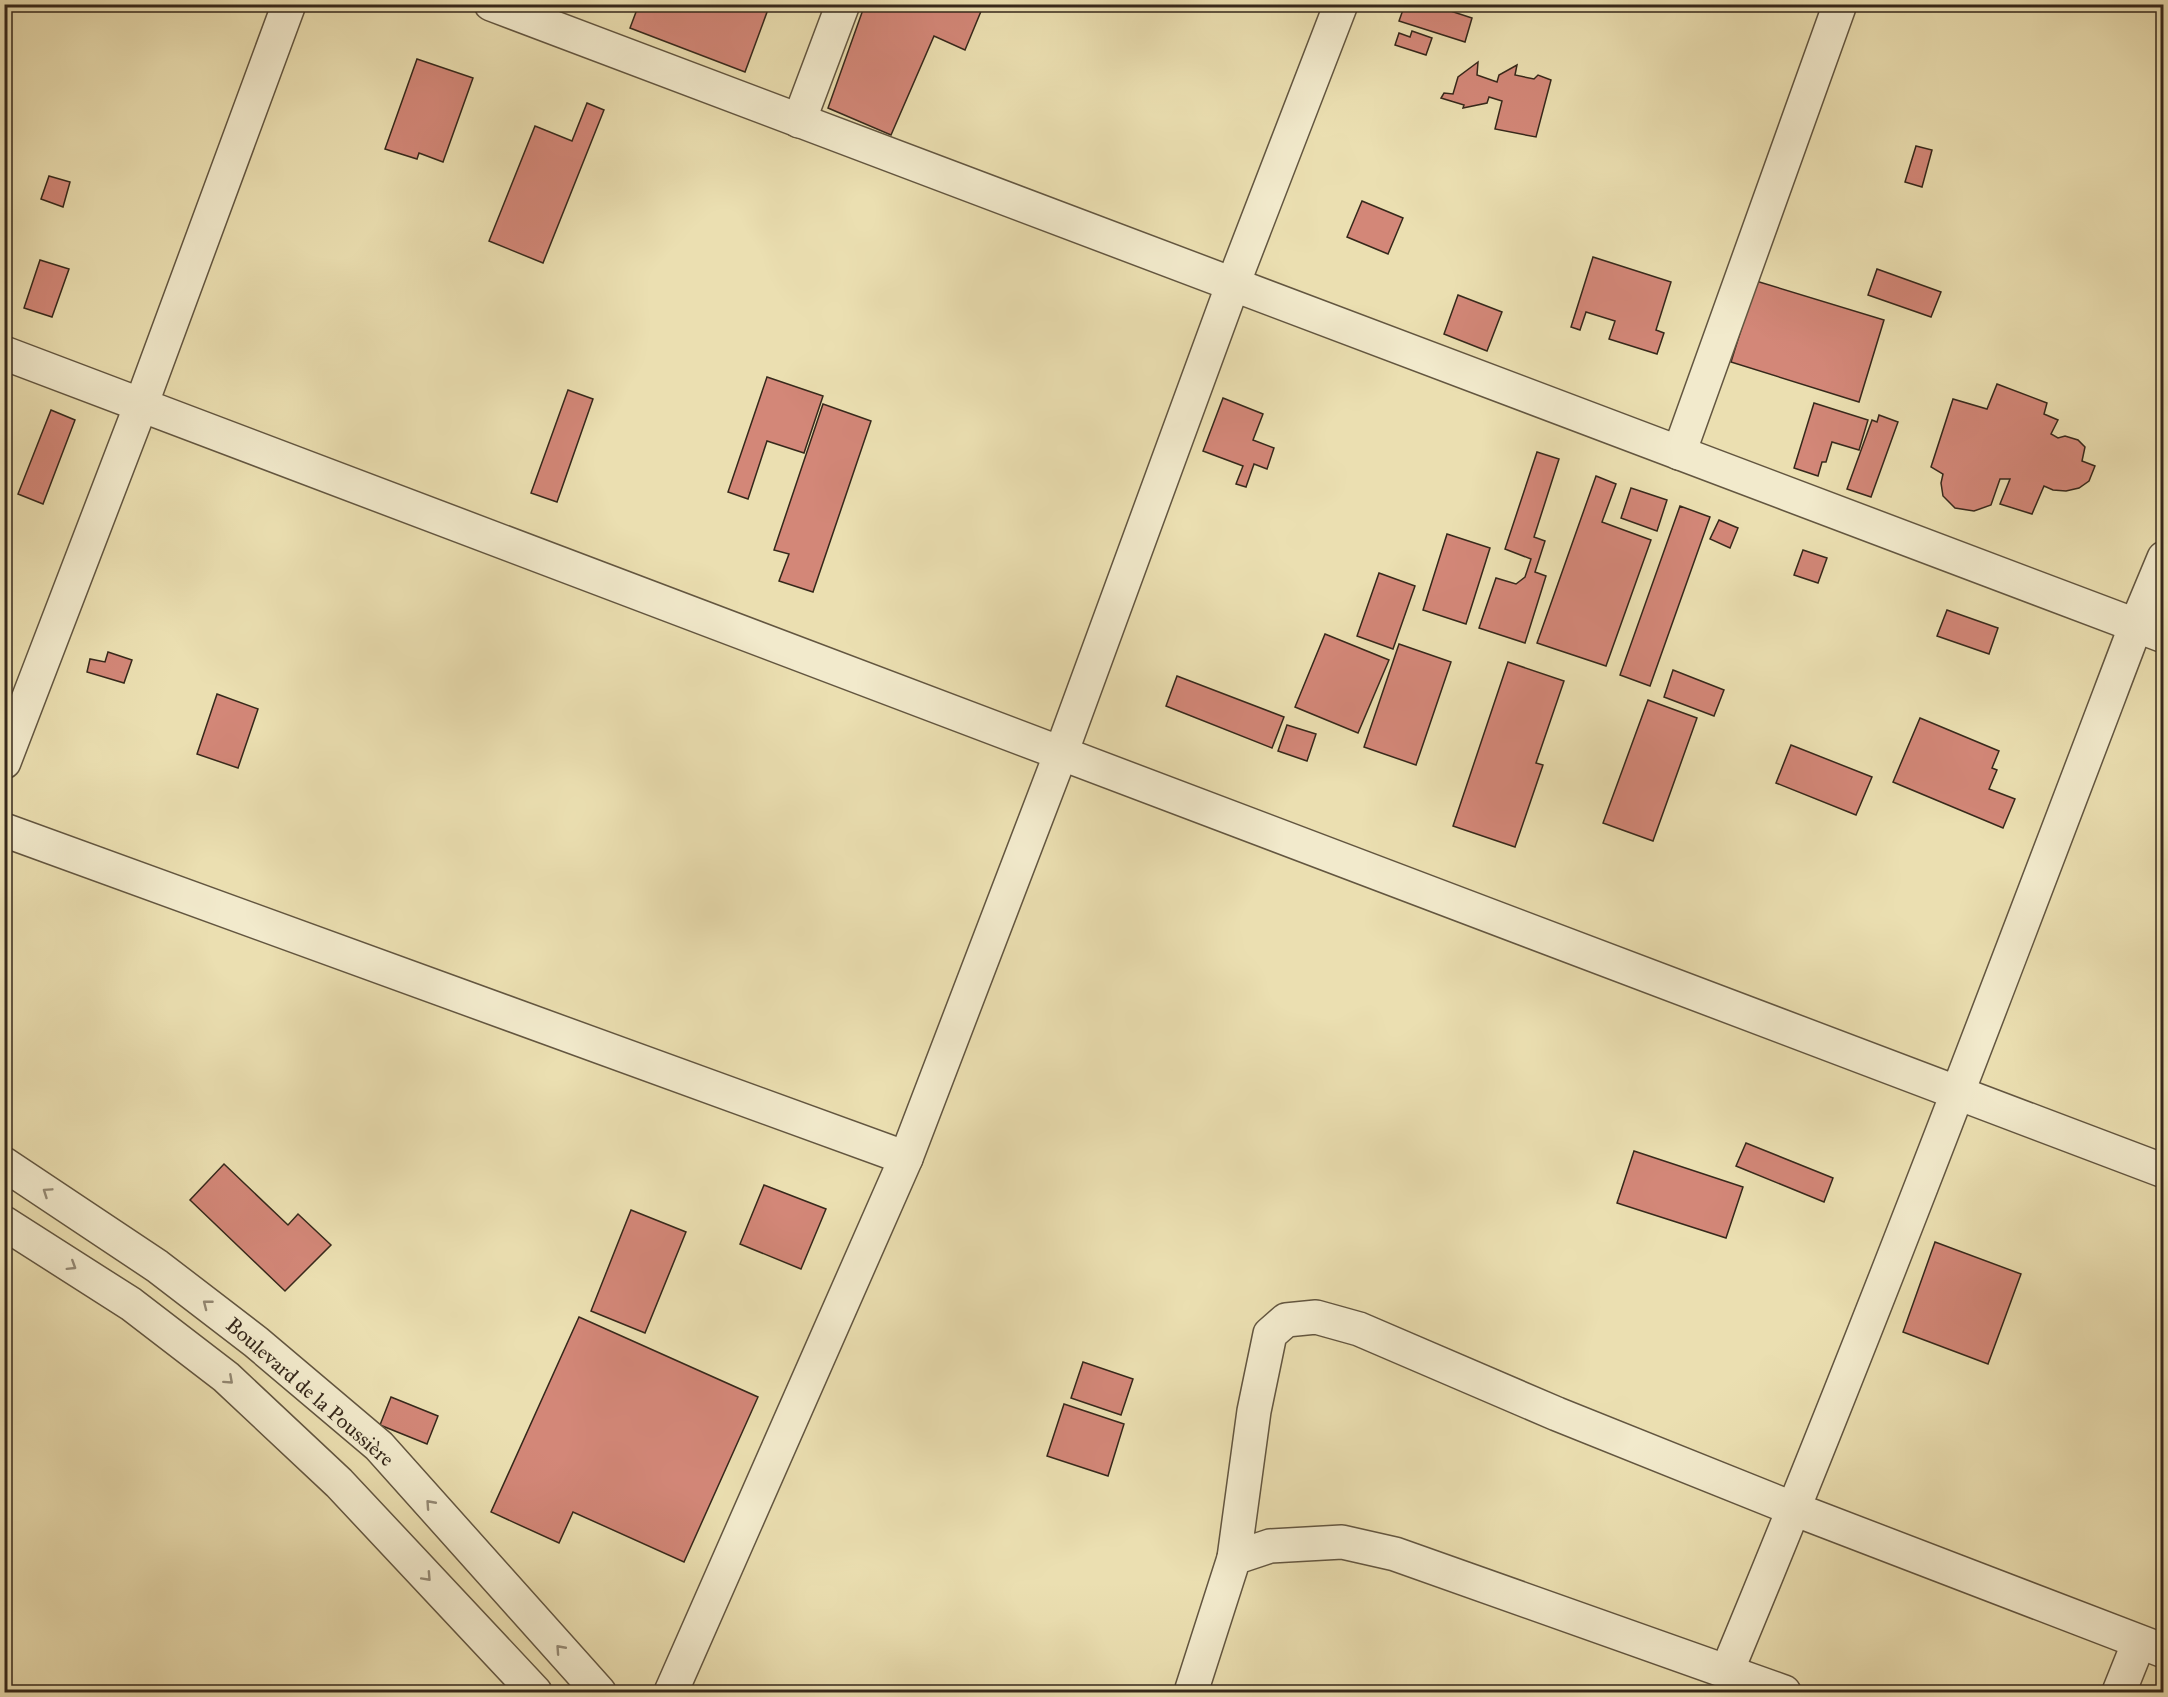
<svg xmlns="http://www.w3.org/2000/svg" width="2168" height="1697" viewBox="0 0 2168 1697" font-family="'IM FELL Great Primer',serif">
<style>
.building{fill:#d38778;stroke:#36281b;stroke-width:1.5}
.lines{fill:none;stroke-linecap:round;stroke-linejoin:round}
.street-casing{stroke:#635640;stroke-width:36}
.street{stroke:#f2eacc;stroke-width:33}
.oneway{stroke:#948974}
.labels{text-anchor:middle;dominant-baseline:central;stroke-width:4.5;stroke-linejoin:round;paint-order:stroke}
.street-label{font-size:21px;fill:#36281b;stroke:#f2eacc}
</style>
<rect width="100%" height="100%" fill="#ebdfb1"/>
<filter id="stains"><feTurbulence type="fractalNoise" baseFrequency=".00333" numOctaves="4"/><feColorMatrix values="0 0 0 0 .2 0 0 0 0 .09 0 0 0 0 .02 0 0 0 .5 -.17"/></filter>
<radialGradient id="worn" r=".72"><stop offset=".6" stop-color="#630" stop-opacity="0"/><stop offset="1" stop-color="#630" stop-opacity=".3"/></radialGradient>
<g class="building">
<polygon points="639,4 770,4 745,72 630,28"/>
<polygon points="865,4 984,4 965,50 934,36 891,135 828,108"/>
<polygon points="1405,4 1429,4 1472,18 1465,42 1399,21"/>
<polygon points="1412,31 1432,38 1426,55 1395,45 1399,33 1410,37"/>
<polygon points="417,59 473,78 443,162 419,153 417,159 385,149"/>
<polygon points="1478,62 1477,75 1497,82 1499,75 1517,65 1515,75 1534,79 1538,75 1551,80 1536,137 1495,129 1502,101 1489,97 1487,103 1463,108 1464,105 1441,98 1444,93 1453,94 1458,77"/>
<polygon points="587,103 604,110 543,263 489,241 535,126 572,141"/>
<polygon points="1916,146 1932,150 1922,187 1905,182"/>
<polygon points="49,176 70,182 63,207 41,199"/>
<polygon points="1362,201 1403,218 1388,254 1347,237"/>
<polygon points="1593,257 1671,282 1656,330 1664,333 1657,354 1609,339 1615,321 1586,312 1580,330 1571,327"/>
<polygon points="40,260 69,269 52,317 24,308"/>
<polygon points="1877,269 1941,292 1931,317 1868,295"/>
<polygon points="1756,281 1884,320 1859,402 1731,362"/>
<polygon points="1458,295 1502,312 1487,351 1444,334"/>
<polygon points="767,377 823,396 804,453 767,441 748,499 728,492"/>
<polygon points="1997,384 2047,403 2044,414 2058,420 2051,434 2058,438 2065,436 2078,440 2085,447 2082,461 2095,466 2089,481 2079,488 2066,491 2053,490 2044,486 2032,514 2000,504 2010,479 2000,479 1991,505 1974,511 1955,508 1943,496 1941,483 1943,474 1931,467 1953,399 1987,409"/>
<polygon points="568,390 593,399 557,502 531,493"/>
<polygon points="1223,398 1263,414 1253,440 1274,448 1267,469 1254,464 1246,487 1236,484 1243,466 1203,451"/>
<polygon points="1814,403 1868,420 1859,450 1832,442 1826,462 1822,462 1818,476 1794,468"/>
<polygon points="823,404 871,421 813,592 779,581 789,554 774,550"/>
<polygon points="51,410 75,420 43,504 18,494"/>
<polygon points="1879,415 1898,422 1871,497 1847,489 1872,420 1877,422"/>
<polygon points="1537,452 1559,459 1534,537 1545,541 1535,572 1546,576 1525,643 1479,628 1496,578 1516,584 1525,577 1531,559 1505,549"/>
<polygon points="1596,476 1616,484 1602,522 1651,540 1606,666 1537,643"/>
<polygon points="1631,488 1667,500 1657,531 1621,518"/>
<polygon points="1680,506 1710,517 1650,686 1620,675"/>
<polygon points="1719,520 1738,528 1730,548 1710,539"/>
<polygon points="1447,534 1490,548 1466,624 1423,610"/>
<polygon points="1803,550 1827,558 1818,583 1794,575"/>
<polygon points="1379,573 1415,586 1393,649 1357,636"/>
<polygon points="1947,610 1998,628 1989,654 1937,636"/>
<polygon points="1325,634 1389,660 1358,733 1295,707"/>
<polygon points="1399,644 1451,662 1416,765 1364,747"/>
<polygon points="108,652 132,660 124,683 87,672 90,659 105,662"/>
<polygon points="1508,662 1564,681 1536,763 1543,765 1515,847 1453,826"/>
<polygon points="1673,670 1724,690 1714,716 1664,697"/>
<polygon points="1177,676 1284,717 1272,748 1166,706"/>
<polygon points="217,694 258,709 238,768 197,754"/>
<polygon points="1648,700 1697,718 1653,841 1603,823"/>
<polygon points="1920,718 1999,751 1992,768 1997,770 1989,789 2015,799 2003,828 1893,782"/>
<polygon points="1287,725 1316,734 1307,761 1278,751"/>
<polygon points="1791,745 1872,777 1856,815 1776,783"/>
<polygon points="1746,1143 1833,1178 1824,1202 1736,1166"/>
<polygon points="1634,1151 1743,1187 1726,1238 1617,1203"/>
<polygon points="224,1164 288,1225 298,1214 331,1245 285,1291 190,1200"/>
<polygon points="764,1185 826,1209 801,1269 740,1244"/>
<polygon points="631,1210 686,1232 645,1333 591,1311"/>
<polygon points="1935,1242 2021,1274 1988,1364 1903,1332"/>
<polygon points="579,1317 758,1397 684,1562 573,1512 559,1543 491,1512"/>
<polygon points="1083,1362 1133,1379 1121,1415 1071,1398"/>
<polygon points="391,1397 438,1416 427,1444 380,1425"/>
<polygon points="1064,1404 1124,1424 1108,1476 1047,1456"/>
</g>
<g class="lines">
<defs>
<g id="street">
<polyline points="491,4 2164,636"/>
<polyline points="799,121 843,4"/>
<polyline points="4,353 2164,1171"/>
<polyline points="1679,453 1840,4"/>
<polyline points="4,762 141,405 289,4"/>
<polyline points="4,830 906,1158"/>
<polyline points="4,1164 157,1266 256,1342 379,1446 599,1692"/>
<polyline points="4,1223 131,1304 226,1377 339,1483 535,1692"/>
<polyline points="1234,1558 1254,1411 1270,1334 1286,1320 1316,1317 1359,1329 1557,1414 1794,1509 2164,1651"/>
<path d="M1727,1671C1871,1325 2003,975 2136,625L2164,558"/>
<polyline points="671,1692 906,1158 1061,753 1233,284 1341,4"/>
<polyline points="1191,1692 1234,1558 1270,1546 1342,1542 1395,1554 1784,1692"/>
<polyline points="2119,1692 2139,1642"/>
</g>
</defs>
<use href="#street" class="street-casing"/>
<use href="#street" class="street"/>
</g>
<defs><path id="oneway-chevron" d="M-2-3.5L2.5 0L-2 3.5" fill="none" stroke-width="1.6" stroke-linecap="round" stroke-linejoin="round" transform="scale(1.5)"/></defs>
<g class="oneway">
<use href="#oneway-chevron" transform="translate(47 1192) rotate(-146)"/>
<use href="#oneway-chevron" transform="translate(72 1266) rotate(32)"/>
<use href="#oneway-chevron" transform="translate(207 1304) rotate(-142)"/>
<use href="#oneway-chevron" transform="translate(229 1380) rotate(42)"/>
<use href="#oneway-chevron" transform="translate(430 1504) rotate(-132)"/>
<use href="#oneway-chevron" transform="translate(427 1577) rotate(47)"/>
<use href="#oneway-chevron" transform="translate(560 1649) rotate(-132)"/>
</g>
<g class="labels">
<g class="street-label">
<text transform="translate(310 1392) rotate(41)">Boulevard de la Poussière</text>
</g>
</g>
<rect width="2168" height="1697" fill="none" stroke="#ebdfb1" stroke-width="24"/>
<rect x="6" y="6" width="2156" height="1685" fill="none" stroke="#36281b" stroke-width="3"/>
<rect x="12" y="12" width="2144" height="1673" fill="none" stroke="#36281b" stroke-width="1.5"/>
<rect width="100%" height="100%" filter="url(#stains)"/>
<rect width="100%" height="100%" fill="url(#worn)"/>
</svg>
